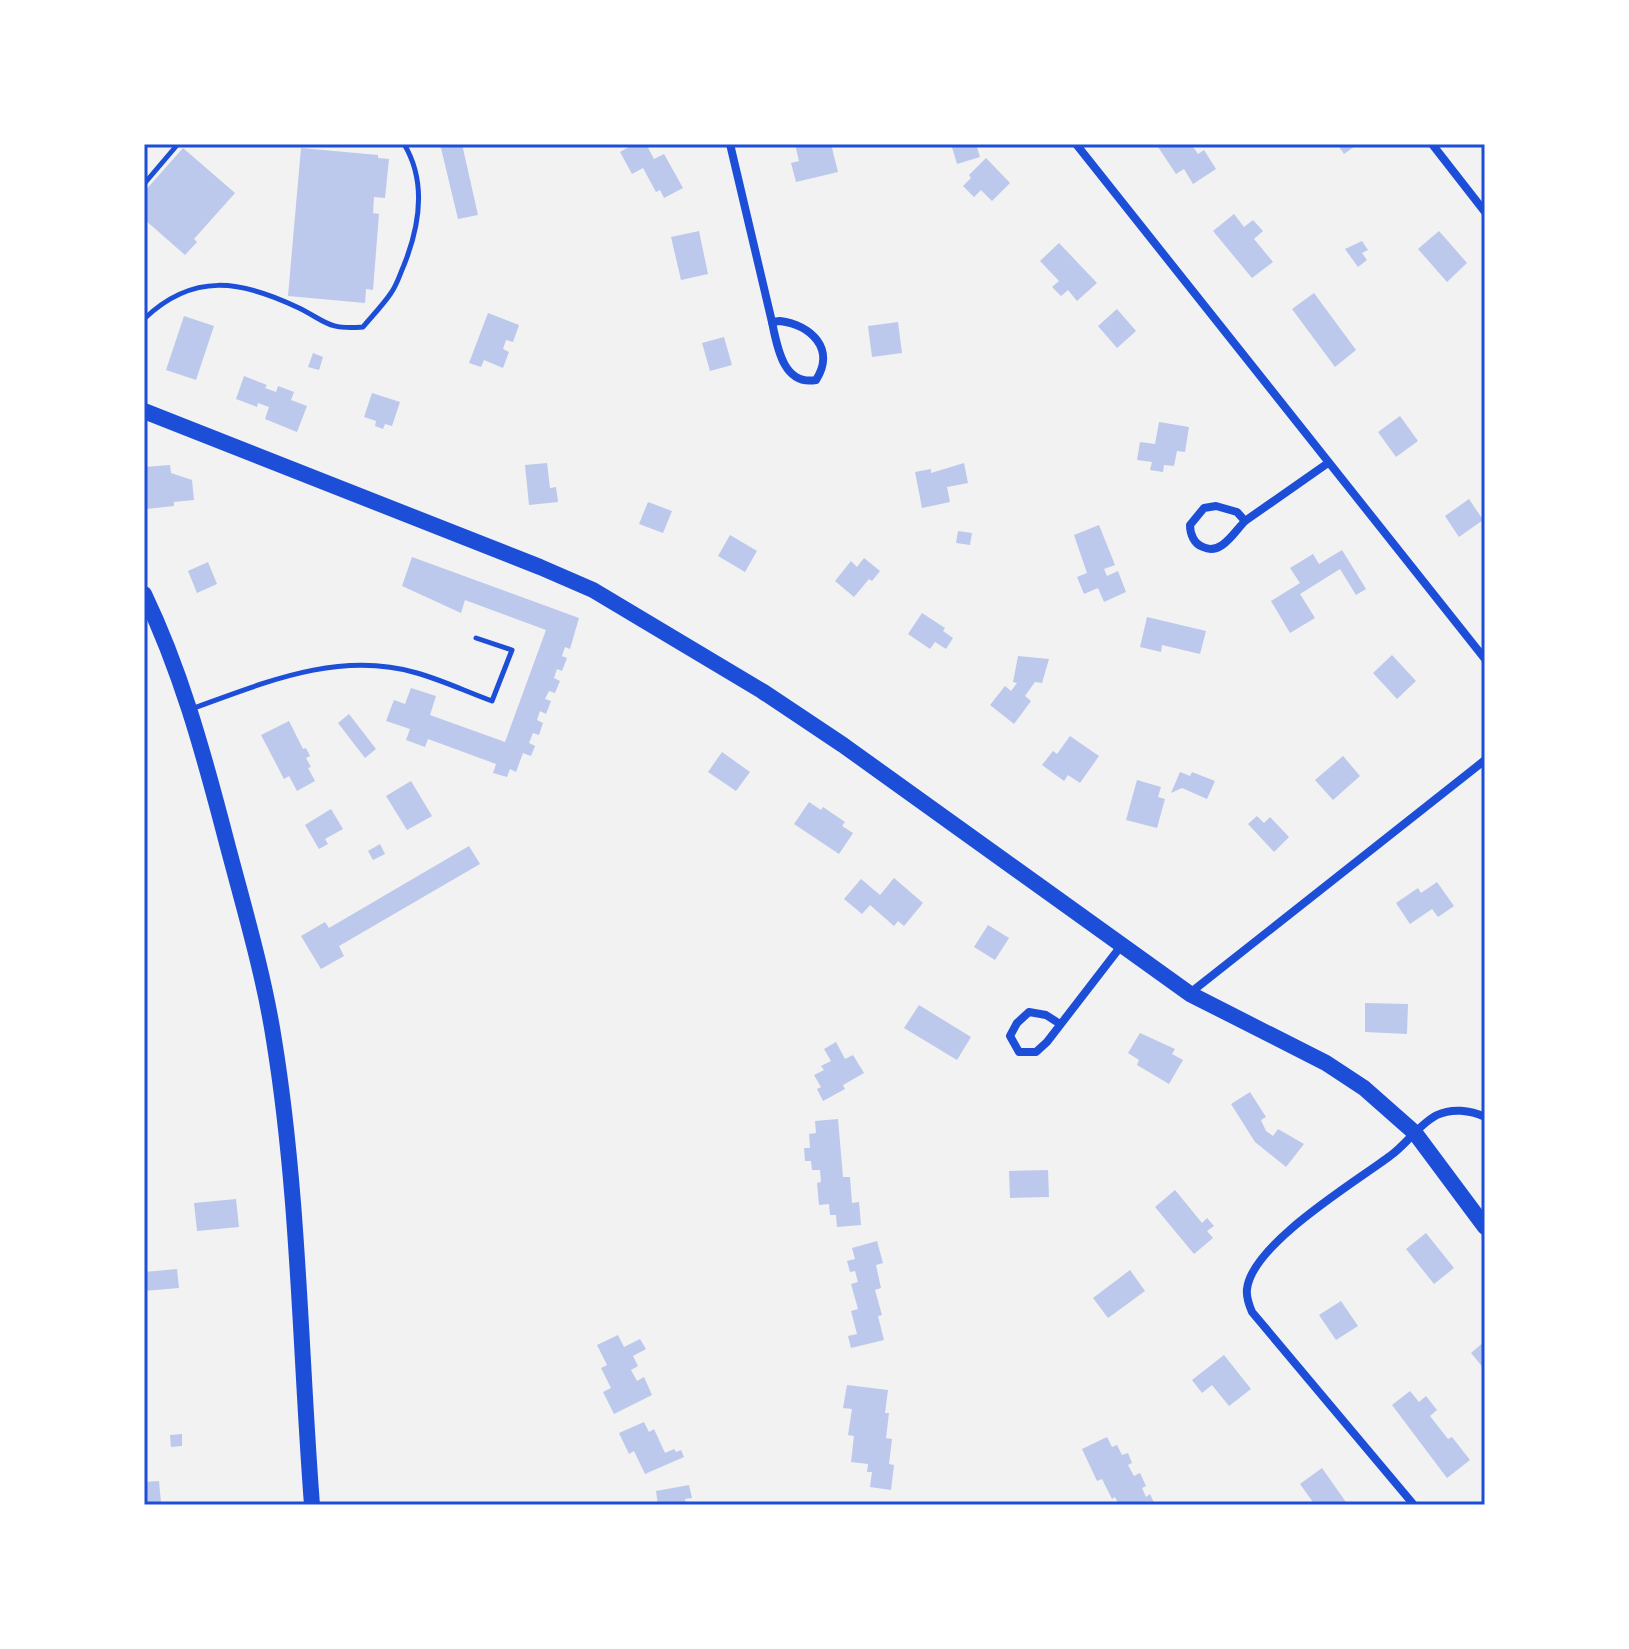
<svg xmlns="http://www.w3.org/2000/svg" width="1629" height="1649" viewBox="0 0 1629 1649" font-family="Commissioner,sans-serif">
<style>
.building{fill:#bdc9ec}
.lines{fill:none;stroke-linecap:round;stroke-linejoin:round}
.service{stroke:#1d4ed8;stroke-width:5}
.minor{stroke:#1d4ed8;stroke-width:8}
.secondary{stroke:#1d4ed8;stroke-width:16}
.neatline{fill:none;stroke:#1d4ed8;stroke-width:3}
</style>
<rect width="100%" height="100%" fill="#f2f2f2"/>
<g class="building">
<polygon points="440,144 462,144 478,215 458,219"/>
<polygon points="634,144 646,144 654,159 664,154 683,188 664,198 660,190 656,192 643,168 632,174 620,152"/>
<polygon points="795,144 831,144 838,172 796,182 791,163 799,161"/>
<polygon points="951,144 976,144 980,157 957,164"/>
<polygon points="1156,144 1191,144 1198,154 1204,150 1216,169 1193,184 1184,169 1176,174"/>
<polygon points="1337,144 1358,144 1344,154"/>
<polygon points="183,148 235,193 194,239 197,242 185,255 144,219 144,192"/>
<polygon points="301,148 378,155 378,158 389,159 385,198 374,197 373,213 379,214 373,290 366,289 365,303 288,296"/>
<polygon points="986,158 1010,183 992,201 981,190 974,197 963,186 971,178 969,175"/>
<polygon points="1234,214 1244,227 1253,220 1263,231 1254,239 1273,262 1252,278 1213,231"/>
<polygon points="699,231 708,274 681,280 671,237"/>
<polygon points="1439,231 1467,263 1447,282 1418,249"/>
<polygon points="1362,241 1368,250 1362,253 1367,260 1358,267 1345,249"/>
<polygon points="1059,243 1097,283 1077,301 1068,290 1061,296 1052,287 1059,281 1040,261"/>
<polygon points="1314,293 1356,350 1335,367 1292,309"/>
<polygon points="1117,309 1136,331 1117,348 1098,326"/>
<polygon points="488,313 519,325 513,342 506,340 503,349 509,352 503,368 484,360 481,367 469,363"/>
<polygon points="184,316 214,326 196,380 166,370"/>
<polygon points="898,322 902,353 872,357 868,326"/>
<polygon points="724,337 732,365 710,371 702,343"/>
<polygon points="313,353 323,357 319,370 308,367"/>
<polygon points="244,376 267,385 265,388 276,392 278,386 294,392 291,400 307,406 297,432 265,419 269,407 258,403 257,407 236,399"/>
<polygon points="372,393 400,402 392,426 385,424 383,429 375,426 376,421 364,417"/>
<polygon points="1400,416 1418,441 1396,457 1378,432"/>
<polygon points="1159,422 1189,427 1185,452 1177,451 1174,466 1164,465 1163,472 1150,470 1152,462 1137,460 1140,442 1155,444"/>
<polygon points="547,463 550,488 556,487 558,502 529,505 525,465"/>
<polygon points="964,463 968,483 947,487 950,502 922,508 915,472 931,469 931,473"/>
<polygon points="170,465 171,473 192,480 194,500 174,502 174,506 146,509 144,467"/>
<polygon points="1469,499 1483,520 1459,537 1445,516"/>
<polygon points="648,502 672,511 663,533 639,524"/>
<polygon points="1099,525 1115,565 1104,569 1107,576 1118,571 1126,592 1104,602 1098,588 1084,594 1077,577 1087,573 1074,535"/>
<polygon points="958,531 972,533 970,545 956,543"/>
<polygon points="730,535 757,551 745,572 718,556"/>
<polygon points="1342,550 1366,589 1356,595 1340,569 1300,594 1315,618 1290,633 1271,601 1300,583 1290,568 1313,554 1319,564"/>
<polygon points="412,557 579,618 570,649 565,647 562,656 567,658 562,671 557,669 554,678 560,681 555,693 549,691 545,699 551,701 546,714 540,711 537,720 543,723 539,735 533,733 529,743 535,746 531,756 523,753 516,772 510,769 507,777 493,773 496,764 428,739 425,747 406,740 410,729 386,721 394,700 405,704 411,688 436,696 430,715 505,742 546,630 465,600 461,613 402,586"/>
<polygon points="864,558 880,571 872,581 869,579 854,597 835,581 851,561 857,567"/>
<polygon points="208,562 217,584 197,593 188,571"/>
<polygon points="922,613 945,628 943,631 953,638 946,649 935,642 930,649 908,634"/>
<polygon points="1147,617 1206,631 1200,654 1162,645 1161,652 1140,647"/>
<polygon points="1392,655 1416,681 1397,699 1373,673"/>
<polygon points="1018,656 1049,659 1042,683 1035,682 1025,696 1031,701 1014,724 990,705 1005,686 1011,691 1017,683 1013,682"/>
<polygon points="349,714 376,749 365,758 338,723"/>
<polygon points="289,721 303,749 306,748 310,756 306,758 311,767 308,768 315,781 297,791 289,776 284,779 261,735"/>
<polygon points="1070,736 1099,756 1080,783 1068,775 1064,781 1042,765 1053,751 1057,754"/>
<polygon points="722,752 750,772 736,791 708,772"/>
<polygon points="1343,756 1360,776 1333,800 1315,780"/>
<polygon points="1180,772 1190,776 1192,772 1215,781 1207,799 1182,788 1171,793"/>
<polygon points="1137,780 1161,787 1158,797 1165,799 1157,828 1126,820"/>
<polygon points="411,781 432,816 407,830 386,796"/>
<polygon points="809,802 821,810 823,807 845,822 842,826 853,833 839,854 794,824"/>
<polygon points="331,809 343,829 325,839 328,844 319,849 305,825"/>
<polygon points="1257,816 1264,823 1270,817 1289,837 1274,852 1248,824"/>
<polygon points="380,844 385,854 373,860 368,851"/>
<polygon points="469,846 480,864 339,946 344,956 321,969 301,936 325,922 329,928"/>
<polygon points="894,878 923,903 904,926 898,921 894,926 870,905 862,914 844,899 861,879 880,895"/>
<polygon points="1437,882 1454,906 1438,917 1432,909 1410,924 1396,903 1418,888 1421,893"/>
<polygon points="988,925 1009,938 995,960 974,947"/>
<polygon points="1365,1003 1408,1004 1407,1034 1365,1032"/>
<polygon points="919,1005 971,1037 957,1060 904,1028"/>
<polygon points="1140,1033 1175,1049 1172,1054 1183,1060 1169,1084 1137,1065 1139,1060 1128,1053"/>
<polygon points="836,1042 845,1059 853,1055 864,1073 843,1085 845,1089 823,1101 817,1089 821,1087 814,1075 824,1070 821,1066 831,1061 824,1049"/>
<polygon points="1250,1092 1266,1117 1261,1120 1266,1131 1273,1136 1278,1129 1304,1144 1286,1167 1255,1142 1231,1104"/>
<polygon points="838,1119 843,1177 850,1177 852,1203 859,1202 861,1225 837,1227 836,1215 830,1215 829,1204 819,1205 817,1183 821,1182 820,1170 812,1170 811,1161 805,1161 804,1148 810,1148 809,1134 816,1133 815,1121"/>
<polygon points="1048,1170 1049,1197 1010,1198 1009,1171"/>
<polygon points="1175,1190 1202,1223 1207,1218 1214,1226 1207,1231 1213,1238 1194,1254 1155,1207"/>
<polygon points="236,1199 239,1227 197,1231 194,1203"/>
<polygon points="1426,1233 1454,1268 1434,1284 1406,1249"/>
<polygon points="877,1241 883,1263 876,1265 881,1288 875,1290 882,1315 878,1316 884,1340 851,1348 848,1336 857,1334 851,1311 858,1309 851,1284 858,1282 855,1271 850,1272 847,1261 855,1259 852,1248"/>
<polygon points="177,1269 179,1288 144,1291 144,1272"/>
<polygon points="1130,1270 1145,1291 1108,1318 1093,1298"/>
<polygon points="1341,1301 1358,1326 1336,1340 1319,1315"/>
<polygon points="618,1335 624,1347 640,1339 646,1349 633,1356 638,1366 631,1370 637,1381 644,1377 652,1395 614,1414 603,1392 611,1388 601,1368 607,1365 597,1345"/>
<polygon points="1485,1341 1485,1370 1471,1353"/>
<polygon points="1224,1355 1251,1389 1229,1406 1212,1385 1202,1393 1192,1380"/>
<polygon points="847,1385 888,1390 885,1413 889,1413 886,1438 892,1439 889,1464 894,1465 891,1490 870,1487 872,1472 867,1472 868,1464 851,1462 854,1436 848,1435 852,1409 843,1408"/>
<polygon points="1410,1391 1419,1402 1426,1396 1437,1410 1430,1416 1448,1439 1452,1437 1470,1460 1447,1478 1392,1405"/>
<polygon points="644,1422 649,1432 654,1429 665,1453 674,1449 676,1452 681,1450 684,1457 645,1474 634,1451 629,1454 619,1433"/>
<polygon points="182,1434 182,1446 171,1447 170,1435"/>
<polygon points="1107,1437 1112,1447 1117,1445 1122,1455 1128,1453 1132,1463 1128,1465 1134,1476 1140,1473 1146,1486 1142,1488 1146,1497 1150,1494 1155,1505 1119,1505 1115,1497 1112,1499 1102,1479 1097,1481 1082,1449"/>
<polygon points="1322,1468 1348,1505 1315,1505 1300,1484"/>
<polygon points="159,1481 161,1503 144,1504 144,1482"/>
<polygon points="689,1485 692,1498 685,1499 686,1505 658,1505 656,1491"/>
</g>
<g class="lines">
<g class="service">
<polyline points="144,184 178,144"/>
<path d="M144,319C193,272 241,280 299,308C327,322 328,330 363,327C372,316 383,305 391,293C397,285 400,274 404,265C420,225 427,182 404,144"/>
<path d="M191,709C264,683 338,650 417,673C442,680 467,692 492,701L512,650L476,638"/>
</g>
<g class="minor">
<polyline points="730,144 772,322"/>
<polyline points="1076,144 1485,659"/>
<polyline points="1432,144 1485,212"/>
<path d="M780,321C811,325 836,349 816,380C783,386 777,346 772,322Z"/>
<path d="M1216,506L1237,512L1245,521C1234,532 1221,556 1203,547C1194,544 1190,534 1190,525L1204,508Z"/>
<polyline points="1245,521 1328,463"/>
<polyline points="1190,993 1485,760"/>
<polyline points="1060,1024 1046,1015 1029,1012 1017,1023 1010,1036 1019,1052 1036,1052 1047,1042 1121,946"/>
<path d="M1414,1505L1252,1312C1249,1305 1246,1297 1247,1289C1252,1244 1354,1183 1390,1156C1406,1145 1419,1124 1437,1115C1452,1108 1470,1110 1485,1117"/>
</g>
<g class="secondary">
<polyline points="144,411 540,567 593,590 762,691 843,745 1190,994 1326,1063 1364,1088 1415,1133 1485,1227"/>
<path d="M144,594C180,669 202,748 223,828C241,898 263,969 274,1040C299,1194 300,1350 312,1505"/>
</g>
</g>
<rect width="1629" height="1649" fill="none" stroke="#ffffff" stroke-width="292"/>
<rect x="146" y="146" width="1337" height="1357" class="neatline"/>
</svg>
